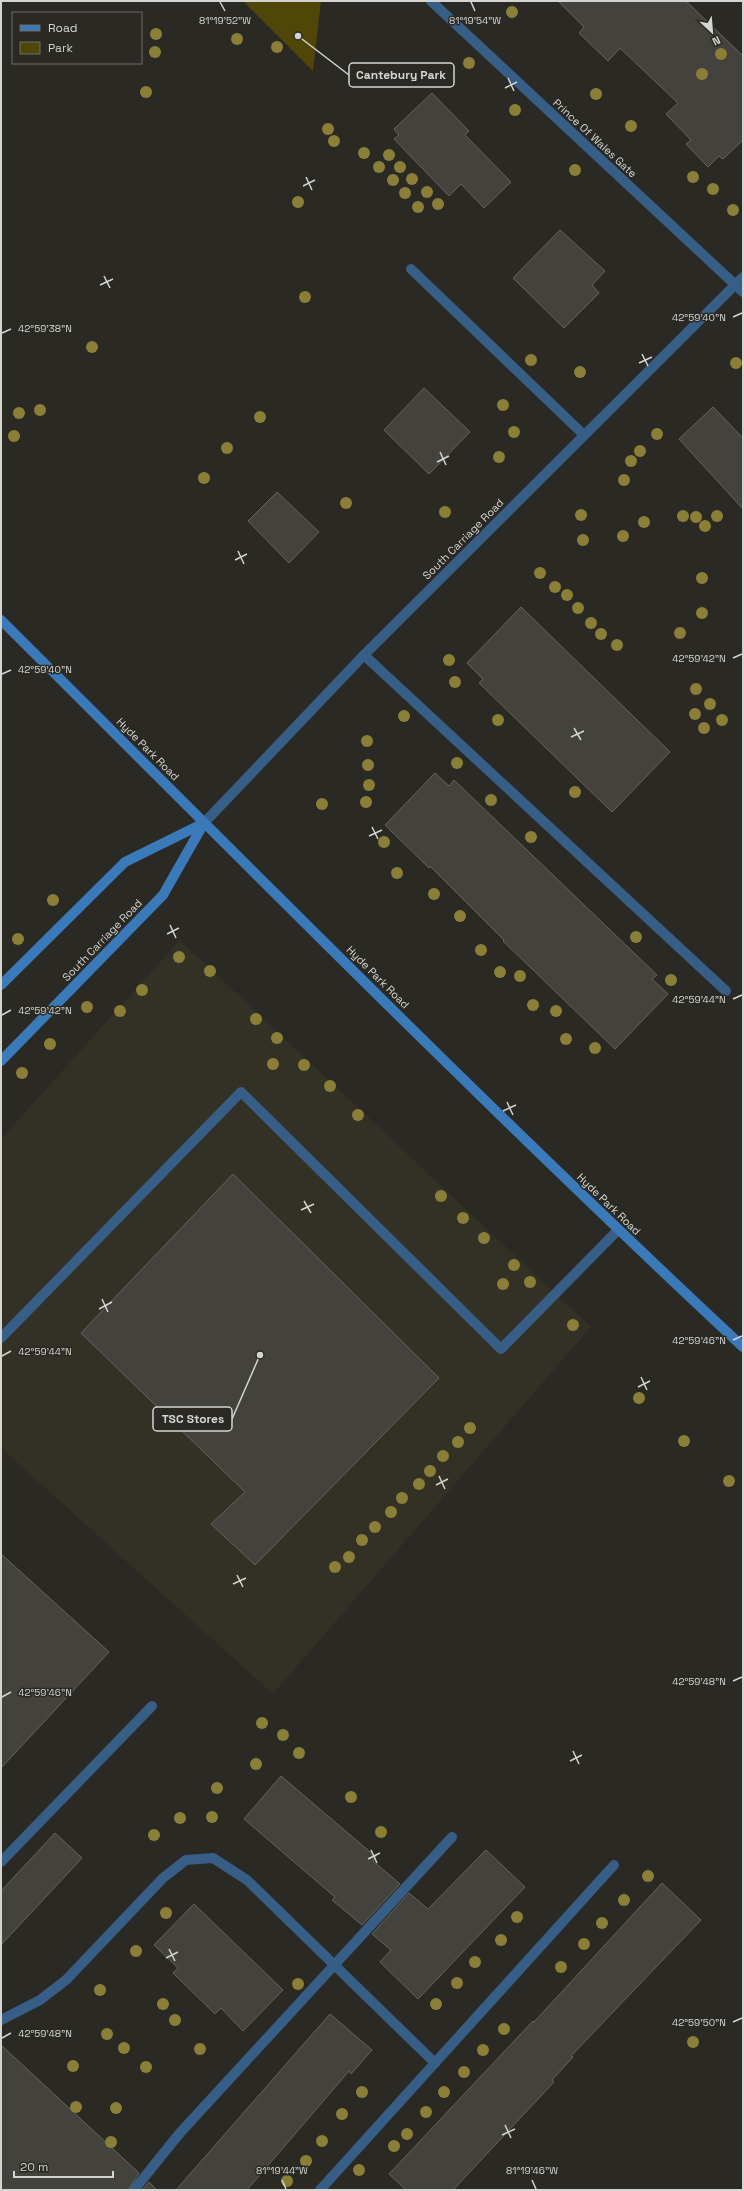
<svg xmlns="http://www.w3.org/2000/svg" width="744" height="2191" viewBox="0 0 744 2191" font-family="'Space Grotesk',sans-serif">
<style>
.built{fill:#333126}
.green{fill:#4f4608}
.building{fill:#43423c;stroke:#65645e}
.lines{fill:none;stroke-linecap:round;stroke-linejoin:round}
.lane{stroke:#375e86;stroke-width:10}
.street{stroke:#375e86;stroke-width:10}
.secondary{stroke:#3a7ab9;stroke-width:10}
.tree{fill:#8b7f38}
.ticks{fill:none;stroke:#d4d4d0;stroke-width:1.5}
.labels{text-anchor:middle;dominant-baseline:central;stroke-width:3;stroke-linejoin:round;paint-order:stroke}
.street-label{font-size:11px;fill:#d4d4d0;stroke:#2a2924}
.ticks-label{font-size:10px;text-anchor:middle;fill:#d4d4d0;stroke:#2a2924;stroke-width:3;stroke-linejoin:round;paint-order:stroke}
.leader{fill:none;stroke:#d4d4d0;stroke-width:1.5}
.callout-dot{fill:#d4d4d0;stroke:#2a2924;stroke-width:1.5}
.callout{fill:#2a2924;stroke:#d4d4d0;stroke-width:1.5}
.callout-label{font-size:12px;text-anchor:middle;font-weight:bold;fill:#d4d4d0}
</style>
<rect width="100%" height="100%" fill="#2a2924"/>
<polygon class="built" points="180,940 591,1327 273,1694 1,1448 1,1139"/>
<polygon class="green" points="243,1 321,1 313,71"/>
<g class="building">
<polygon points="558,1 686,1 743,56 743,140 723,159 719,156 708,167 686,144 691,140 666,114 678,103 620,48 608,61 579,33 584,27"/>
<polygon points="432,93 469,131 465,135 511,182 484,208 461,184 449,196 394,139 399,135 394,129"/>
<polygon points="560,230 605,271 592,285 599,293 564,328 513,278"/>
<polygon points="424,388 470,432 429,474 384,430"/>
<polygon points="713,407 743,438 743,509 679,439"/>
<polygon points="277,492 319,532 289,563 248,521"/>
<polygon points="521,607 670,752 612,812 479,683 483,679 467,663"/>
<polygon points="435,773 449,786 454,780 657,975 652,979 668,994 615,1049 503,941 504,940 430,866 429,868 385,825"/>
<polygon points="233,1174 439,1378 255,1565 211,1524 245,1492 81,1333"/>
<polygon points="1,1554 109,1652 1,1768"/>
<polygon points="281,1776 376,1857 373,1861 400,1884 362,1925 332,1900 335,1897 244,1819"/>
<polygon points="55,1833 82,1858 1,1945 1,1891"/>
<polygon points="486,1850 525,1887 418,1999 380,1962 391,1950 372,1934 409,1893 428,1909"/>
<polygon points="662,1883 701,1920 571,2056 573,2057 552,2080 554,2082 453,2190 406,2190 389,2174 533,2021 534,2022"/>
<polygon points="194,1904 283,1990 243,2031 221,2008 215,2014 173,1973 178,1968 154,1945"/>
<polygon points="330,2014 372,2050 351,2074 349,2071 247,2190 176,2190"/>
<polygon points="1,2045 139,2173 128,2190 1,2190"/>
<polygon points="149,2182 157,2190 142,2190"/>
</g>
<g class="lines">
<g class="lane">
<polyline points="411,269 584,435"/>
<polyline points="364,655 726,991"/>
<polyline points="1,1338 241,1092 501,1349 618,1230"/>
<polyline points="1,1862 152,1706"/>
<polyline points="1,2020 40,2000 66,1980 163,1878 186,1860 213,1858 247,1880 435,2063"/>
<polyline points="134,2190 179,2134 452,1837"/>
<polyline points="320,2190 614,1865"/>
</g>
<g class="street">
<polyline points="431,1 743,292"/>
<polyline points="204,823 364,655 743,277"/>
</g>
<g class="secondary">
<path d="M1,620C246,864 490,1111 743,1347"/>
<polyline points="1,985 125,862 204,823"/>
<polyline points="1,1061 163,895 204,823"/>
</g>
</g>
<g class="tree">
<circle cx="512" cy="12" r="6"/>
<circle cx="156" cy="34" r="6"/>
<circle cx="237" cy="39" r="6"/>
<circle cx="277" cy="47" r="6"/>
<circle cx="155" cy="52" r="6"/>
<circle cx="721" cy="54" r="6"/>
<circle cx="469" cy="63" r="6"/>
<circle cx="702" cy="74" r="6"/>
<circle cx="146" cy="92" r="6"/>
<circle cx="596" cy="94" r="6"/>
<circle cx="515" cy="110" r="6"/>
<circle cx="631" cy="126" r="6"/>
<circle cx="328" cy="129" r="6"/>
<circle cx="334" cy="141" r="6"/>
<circle cx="364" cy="153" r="6"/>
<circle cx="389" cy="155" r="6"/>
<circle cx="379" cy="167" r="6"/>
<circle cx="400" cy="167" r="6"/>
<circle cx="575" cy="170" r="6"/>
<circle cx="693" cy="177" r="6"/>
<circle cx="412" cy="179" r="6"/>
<circle cx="393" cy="180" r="6"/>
<circle cx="713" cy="189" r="6"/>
<circle cx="427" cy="192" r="6"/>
<circle cx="405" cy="193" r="6"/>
<circle cx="298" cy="202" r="6"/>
<circle cx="438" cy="204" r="6"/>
<circle cx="418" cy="207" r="6"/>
<circle cx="733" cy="210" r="6"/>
<circle cx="305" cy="297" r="6"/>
<circle cx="92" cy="347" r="6"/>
<circle cx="531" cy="360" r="6"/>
<circle cx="736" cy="363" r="6"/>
<circle cx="580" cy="372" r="6"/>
<circle cx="503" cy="405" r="6"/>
<circle cx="40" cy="410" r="6"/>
<circle cx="19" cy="413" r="6"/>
<circle cx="260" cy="417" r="6"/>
<circle cx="514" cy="432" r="6"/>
<circle cx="657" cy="434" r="6"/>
<circle cx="14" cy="436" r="6"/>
<circle cx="227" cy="448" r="6"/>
<circle cx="640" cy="451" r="6"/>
<circle cx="499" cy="457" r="6"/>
<circle cx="631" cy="461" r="6"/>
<circle cx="204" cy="478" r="6"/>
<circle cx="624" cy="480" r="6"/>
<circle cx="346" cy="503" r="6"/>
<circle cx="445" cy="512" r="6"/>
<circle cx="581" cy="515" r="6"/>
<circle cx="683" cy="516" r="6"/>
<circle cx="717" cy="516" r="6"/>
<circle cx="696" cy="517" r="6"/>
<circle cx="644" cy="522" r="6"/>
<circle cx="705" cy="526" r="6"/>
<circle cx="623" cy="536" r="6"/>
<circle cx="583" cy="540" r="6"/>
<circle cx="540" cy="573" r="6"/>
<circle cx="702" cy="578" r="6"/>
<circle cx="555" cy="587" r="6"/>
<circle cx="567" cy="595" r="6"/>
<circle cx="578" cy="608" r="6"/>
<circle cx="702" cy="613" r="6"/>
<circle cx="591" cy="623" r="6"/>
<circle cx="680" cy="633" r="6"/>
<circle cx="601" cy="634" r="6"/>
<circle cx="617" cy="645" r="6"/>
<circle cx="449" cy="660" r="6"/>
<circle cx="455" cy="682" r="6"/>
<circle cx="696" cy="689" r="6"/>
<circle cx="710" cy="704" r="6"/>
<circle cx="695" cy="714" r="6"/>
<circle cx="404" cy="716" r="6"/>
<circle cx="498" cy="720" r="6"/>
<circle cx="722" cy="720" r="6"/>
<circle cx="704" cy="728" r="6"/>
<circle cx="367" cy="741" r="6"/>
<circle cx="457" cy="763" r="6"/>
<circle cx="368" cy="765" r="6"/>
<circle cx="369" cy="785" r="6"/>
<circle cx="575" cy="792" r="6"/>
<circle cx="491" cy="800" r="6"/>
<circle cx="366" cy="802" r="6"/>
<circle cx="322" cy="804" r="6"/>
<circle cx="531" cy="837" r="6"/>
<circle cx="384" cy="842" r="6"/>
<circle cx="397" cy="873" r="6"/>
<circle cx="434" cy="894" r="6"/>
<circle cx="53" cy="900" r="6"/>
<circle cx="460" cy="916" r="6"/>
<circle cx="636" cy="937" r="6"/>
<circle cx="18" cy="939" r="6"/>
<circle cx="481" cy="950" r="6"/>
<circle cx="179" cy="957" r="6"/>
<circle cx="210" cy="971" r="6"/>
<circle cx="500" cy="972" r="6"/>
<circle cx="520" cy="976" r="6"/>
<circle cx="671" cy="980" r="6"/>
<circle cx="142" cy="990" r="6"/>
<circle cx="533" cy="1005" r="6"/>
<circle cx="87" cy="1007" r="6"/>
<circle cx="120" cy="1011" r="6"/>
<circle cx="556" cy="1011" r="6"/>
<circle cx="256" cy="1019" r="6"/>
<circle cx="277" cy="1038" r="6"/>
<circle cx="566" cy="1039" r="6"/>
<circle cx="50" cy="1044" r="6"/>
<circle cx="595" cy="1048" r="6"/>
<circle cx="273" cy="1064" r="6"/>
<circle cx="304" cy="1065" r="6"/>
<circle cx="22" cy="1073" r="6"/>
<circle cx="330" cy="1086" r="6"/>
<circle cx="358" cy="1115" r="6"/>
<circle cx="441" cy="1196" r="6"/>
<circle cx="463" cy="1218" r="6"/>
<circle cx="484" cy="1238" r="6"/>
<circle cx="514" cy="1265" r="6"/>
<circle cx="530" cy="1282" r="6"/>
<circle cx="503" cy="1284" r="6"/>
<circle cx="573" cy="1325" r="6"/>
<circle cx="639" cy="1398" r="6"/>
<circle cx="470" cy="1428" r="6"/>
<circle cx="684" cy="1441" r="6"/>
<circle cx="458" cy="1442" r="6"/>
<circle cx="443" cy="1456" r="6"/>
<circle cx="430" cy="1471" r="6"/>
<circle cx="729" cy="1481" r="6"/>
<circle cx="419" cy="1484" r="6"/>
<circle cx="402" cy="1498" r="6"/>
<circle cx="391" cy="1512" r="6"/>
<circle cx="375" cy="1527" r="6"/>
<circle cx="362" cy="1540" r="6"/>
<circle cx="349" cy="1557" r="6"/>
<circle cx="335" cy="1567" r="6"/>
<circle cx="262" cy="1723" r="6"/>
<circle cx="283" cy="1735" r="6"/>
<circle cx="299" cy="1753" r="6"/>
<circle cx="256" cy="1764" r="6"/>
<circle cx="217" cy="1788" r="6"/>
<circle cx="351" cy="1797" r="6"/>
<circle cx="212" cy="1817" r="6"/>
<circle cx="180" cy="1818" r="6"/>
<circle cx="381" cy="1832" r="6"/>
<circle cx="154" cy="1835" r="6"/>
<circle cx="648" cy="1876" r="6"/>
<circle cx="624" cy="1900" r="6"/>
<circle cx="166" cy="1913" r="6"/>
<circle cx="517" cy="1917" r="6"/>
<circle cx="602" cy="1923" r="6"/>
<circle cx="501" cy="1940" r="6"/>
<circle cx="584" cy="1944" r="6"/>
<circle cx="136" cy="1951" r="6"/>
<circle cx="475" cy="1962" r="6"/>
<circle cx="561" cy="1967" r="6"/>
<circle cx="457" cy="1983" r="6"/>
<circle cx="298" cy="1984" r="6"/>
<circle cx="100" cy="1990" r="6"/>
<circle cx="163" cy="2004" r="6"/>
<circle cx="436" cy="2004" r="6"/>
<circle cx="175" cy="2020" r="6"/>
<circle cx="504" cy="2029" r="6"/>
<circle cx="107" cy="2034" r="6"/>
<circle cx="693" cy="2042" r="6"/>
<circle cx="124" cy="2048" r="6"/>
<circle cx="200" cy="2049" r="6"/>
<circle cx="483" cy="2050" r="6"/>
<circle cx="73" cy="2066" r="6"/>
<circle cx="146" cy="2067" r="6"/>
<circle cx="464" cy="2072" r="6"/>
<circle cx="362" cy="2092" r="6"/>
<circle cx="444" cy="2092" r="6"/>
<circle cx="76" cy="2107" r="6"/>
<circle cx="116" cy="2108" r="6"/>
<circle cx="426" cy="2112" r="6"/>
<circle cx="342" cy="2114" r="6"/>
<circle cx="407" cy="2134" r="6"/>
<circle cx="322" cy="2141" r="6"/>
<circle cx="111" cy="2142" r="6"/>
<circle cx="394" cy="2146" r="6"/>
<circle cx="306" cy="2161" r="6"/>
<circle cx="359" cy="2170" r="6"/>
<circle cx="287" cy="2181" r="6"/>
</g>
<path class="ticks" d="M220,2L225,11M471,2L475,11M508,78L514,91M505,88L517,82M306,177L312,190M303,186L315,180M104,276L110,288M100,285L113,279M733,317L742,313M2,333L11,329M642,354L648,366M639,363L652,357M440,452L446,465M437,462L449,456M238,551L244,564M235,560L247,554M733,658L742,654M2,674L11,670M574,728L581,740M571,737L584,731M372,827L378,839M369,836L382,830M170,925L176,938M167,934L179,928M733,999L742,995M2,1015L11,1010M507,1102L513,1115M503,1111L516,1105M304,1201L311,1213M301,1210L314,1204M102,1299L108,1312M99,1309L112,1302M733,1340L742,1336M2,1356L11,1351M641,1377L647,1390M638,1387L650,1381M439,1476L445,1489M436,1485L448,1479M237,1575L243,1587M233,1584L246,1578M733,1681L742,1677M2,1697L11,1692M573,1751L579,1764M570,1761L582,1755M371,1850L377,1863M368,1859L380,1853M169,1949L175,1961M166,1958L178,1952M733,2022L742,2018M2,2038L11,2033M505,2125L511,2138M502,2135L515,2129M282,2180L286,2189M532,2180L536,2189"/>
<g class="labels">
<g class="street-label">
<text transform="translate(595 138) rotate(43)">Prince Of Wales Gate</text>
<text transform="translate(463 539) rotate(-45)">South Carriage Road</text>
<text transform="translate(148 749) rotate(45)">Hyde Park Road</text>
<text transform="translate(102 940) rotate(-46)">South Carriage Road</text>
<text transform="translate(378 977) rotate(45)">Hyde Park Road</text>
<text transform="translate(609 1204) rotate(44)">Hyde Park Road</text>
</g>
</g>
<g class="ticks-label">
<text x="225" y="24">81°19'52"W</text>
<text x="475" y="24">81°19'54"W</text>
<text x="699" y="321">42°59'40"N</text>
<text x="45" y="332">42°59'38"N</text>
<text x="699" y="662">42°59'42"N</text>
<text x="45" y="673">42°59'40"N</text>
<text x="699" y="1003">42°59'44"N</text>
<text x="45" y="1014">42°59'42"N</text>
<text x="699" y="1344">42°59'46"N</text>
<text x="45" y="1355">42°59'44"N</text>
<text x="699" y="1685">42°59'48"N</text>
<text x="45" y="1696">42°59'46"N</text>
<text x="699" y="2026">42°59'50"N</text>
<text x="45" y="2037">42°59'48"N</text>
<text x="282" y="2174">81°19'44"W</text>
<text x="532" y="2174">81°19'46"W</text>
</g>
<path class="leader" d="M298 36L349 75M260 1355L232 1419"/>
<g class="callout-dot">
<circle cx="298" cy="36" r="4"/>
<circle cx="260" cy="1355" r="4"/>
</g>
<g class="callout">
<rect x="349" y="63" width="105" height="24" rx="4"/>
<rect x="153" y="1407" width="79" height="24" rx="4"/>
</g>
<g class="callout-label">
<text x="401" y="79">Cantebury Park</text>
<text x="193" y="1423">TSC Stores</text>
</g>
<rect width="744" height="2191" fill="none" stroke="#d4d4d0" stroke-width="4"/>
<rect x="12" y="12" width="130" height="52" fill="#2a2924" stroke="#6e6d69"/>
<rect x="20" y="25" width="20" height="6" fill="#3a7ab9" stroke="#6e6d69"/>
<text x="48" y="32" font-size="12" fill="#d4d4d0">Road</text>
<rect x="20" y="42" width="20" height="12" fill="#4f4608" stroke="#6e6d69"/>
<text x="48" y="52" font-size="12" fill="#d4d4d0">Park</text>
<g transform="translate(712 32) rotate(154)" stroke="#2a2924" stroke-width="3" paint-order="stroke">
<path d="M0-3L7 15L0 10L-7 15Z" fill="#d4d4d0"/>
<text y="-6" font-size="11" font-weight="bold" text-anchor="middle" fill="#d4d4d0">N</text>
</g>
<path d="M14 2171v6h99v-6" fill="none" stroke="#d4d4d0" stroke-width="2"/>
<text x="20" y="2171" font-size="12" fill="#d4d4d0" stroke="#2a2924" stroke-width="3" paint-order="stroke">20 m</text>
</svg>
